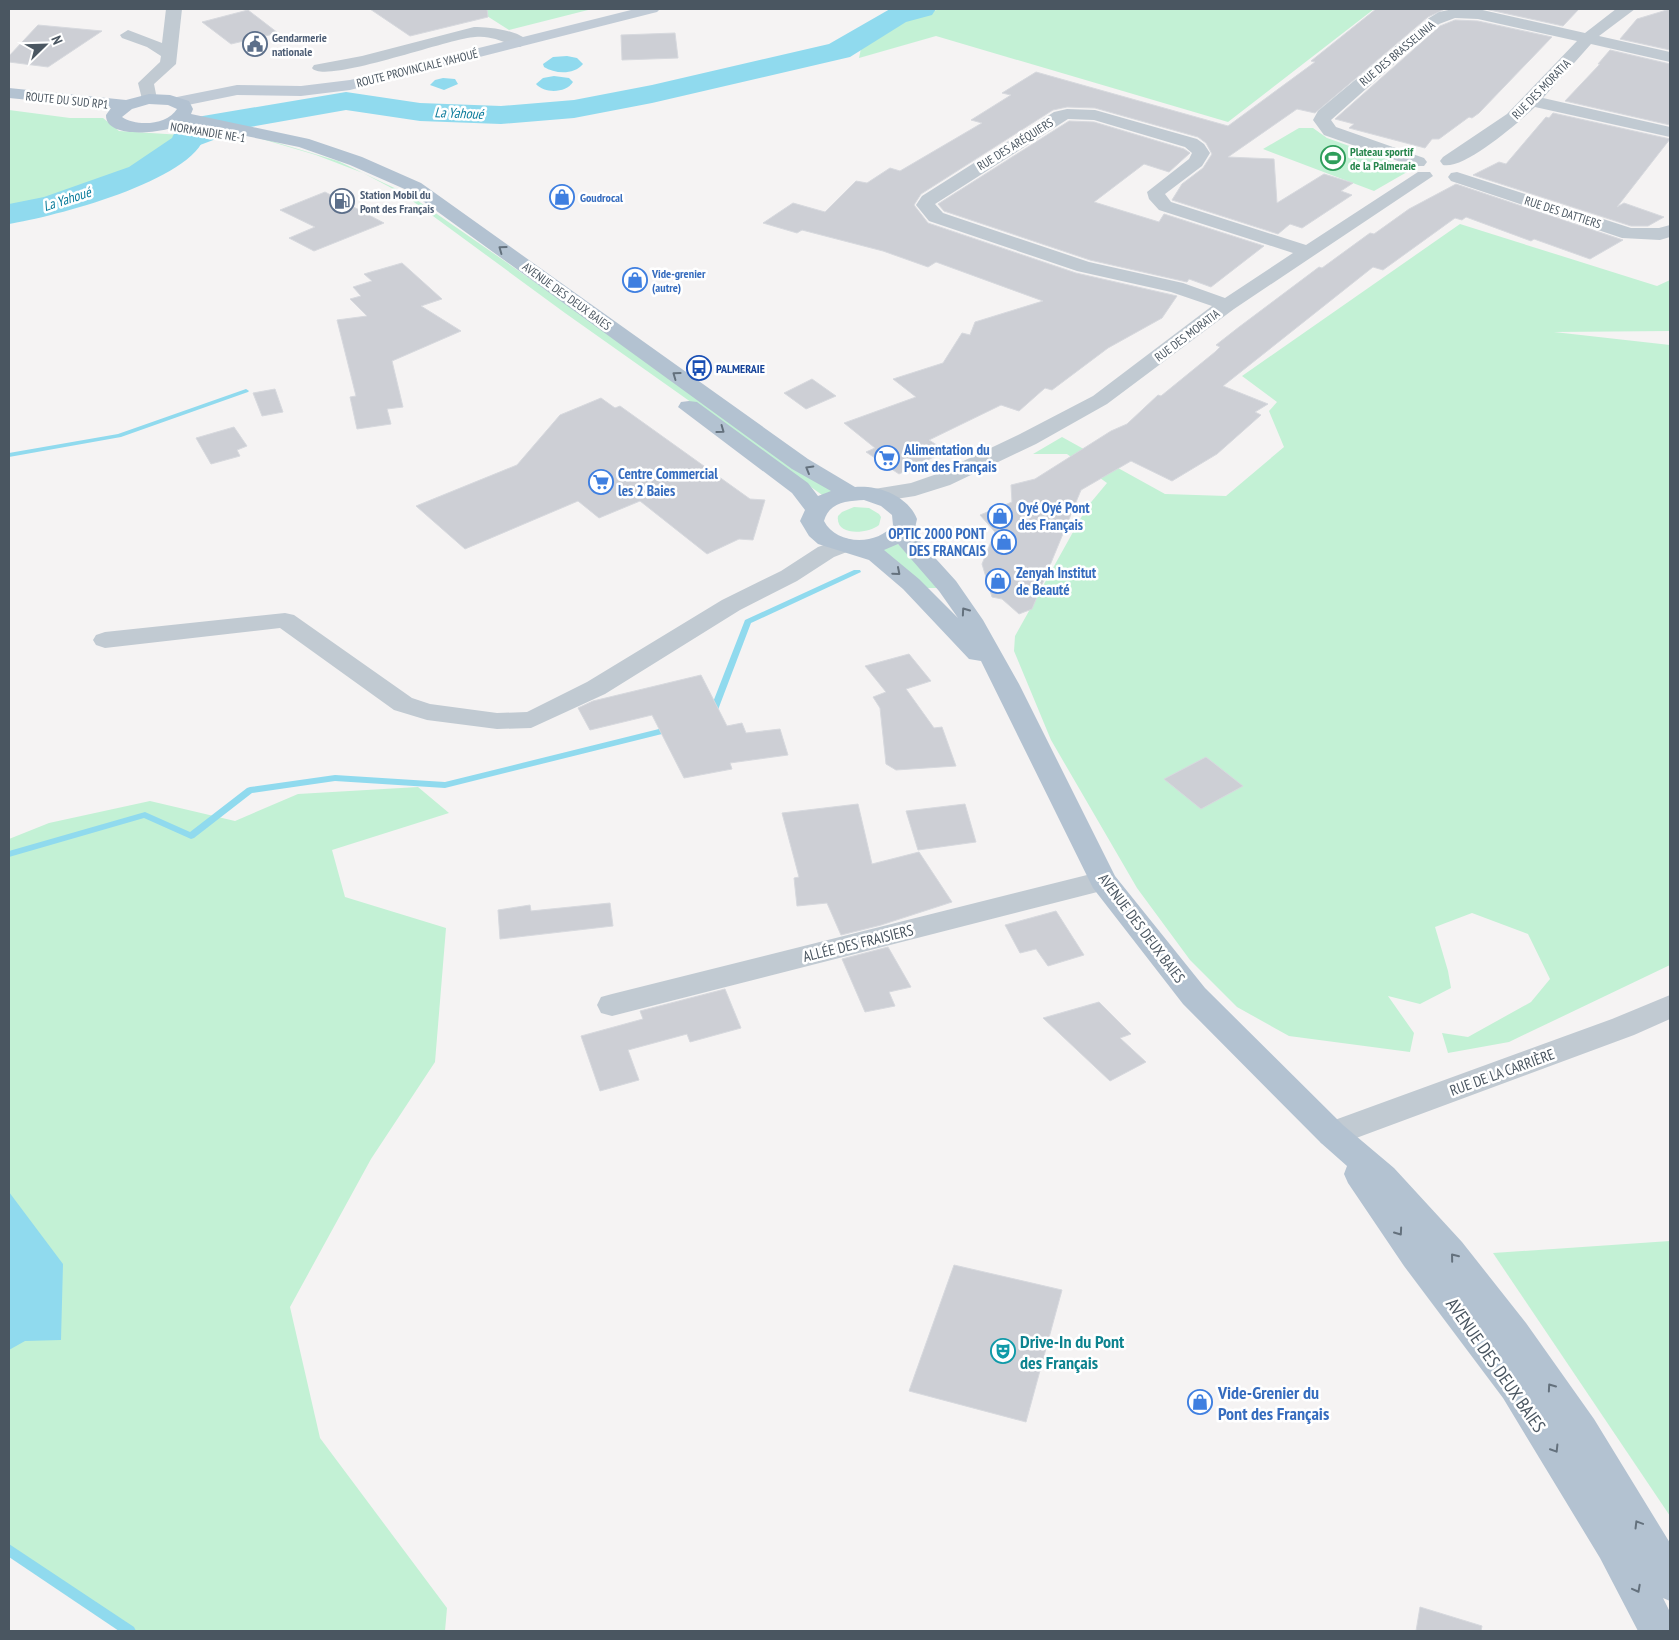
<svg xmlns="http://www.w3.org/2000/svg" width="1679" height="1640" viewBox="0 0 1679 1640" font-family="'PT Sans Narrow',sans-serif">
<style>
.green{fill:#c3f1d5}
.water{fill:#90daee}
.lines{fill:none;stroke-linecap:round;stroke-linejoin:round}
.stream{fill:#90daee;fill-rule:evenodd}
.river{fill:#90daee;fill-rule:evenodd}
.building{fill:#cdcfd5;stroke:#d7d9de}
.street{fill:#c1cad2;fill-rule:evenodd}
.secondary{fill:#c1cbd6;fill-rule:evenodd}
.primary{fill:#b3c2d1;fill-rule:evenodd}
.oneway{stroke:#64717d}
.labels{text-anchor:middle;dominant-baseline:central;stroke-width:5;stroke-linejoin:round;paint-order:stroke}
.far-service-label{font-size:12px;font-weight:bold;fill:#4e5e75;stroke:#fff;text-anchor:start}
.far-street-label{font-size:12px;fill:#4a5661;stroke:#fff}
.far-leisure-label{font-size:12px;font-weight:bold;fill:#27864d;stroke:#fff;text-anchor:start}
.far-shop-label{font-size:12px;font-weight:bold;fill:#366cbe;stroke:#fff;text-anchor:start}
.far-transit-label{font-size:12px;font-weight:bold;fill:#164399;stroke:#fff;text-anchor:start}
.far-water-label{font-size:14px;font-style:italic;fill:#0c7c9b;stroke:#fff}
.shop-label{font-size:15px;font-weight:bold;fill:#366cbe;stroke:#fff;text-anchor:start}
.street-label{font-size:15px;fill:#4a5661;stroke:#fff}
.near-culture-label{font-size:18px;font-weight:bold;fill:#0d838f;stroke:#fff;text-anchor:start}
.near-street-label{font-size:18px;fill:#4a5661;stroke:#fff}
.near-shop-label{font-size:18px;font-weight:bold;fill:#366cbe;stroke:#fff;text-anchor:start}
</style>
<rect width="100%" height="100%" fill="#f5f3f3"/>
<g class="green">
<polygon points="476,9 592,9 509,30"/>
<polygon points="941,9 1374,9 1228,122 936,36 859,58 862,44 903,18"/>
<polygon points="9,110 70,118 103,118 119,131 182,135 148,163 65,197 9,209"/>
<polygon points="180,120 258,137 338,161 411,196 837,492 825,497 565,313 403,194 363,173 316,155 255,137 174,124"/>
<polygon points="1299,128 1313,128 1327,138 1405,166 1407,172 1374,191 1263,149"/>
<polygon points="1460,224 1657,286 1670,280 1670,331 1554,332 1670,345 1670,965 1509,1042 1448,1053 1442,1033 1468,1037 1531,1002 1550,979 1528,934 1472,913 1435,927 1448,971 1451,988 1420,1004 1388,996 1414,1033 1410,1052 1289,1036 1237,1007 1190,960 1137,888 1051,740 1014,651 1015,636 1087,507 1107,483 1067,454 1033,454 1062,437 1165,494 1226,496 1284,447 1269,411 1277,402 1242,376"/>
<path d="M854,507L869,508L879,514L881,517L879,525C868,534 835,537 838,516L842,512Z"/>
<polygon points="897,543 942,588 926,588 881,548"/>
<polygon points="418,787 449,813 332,850 345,897 446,928 435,1062 371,1159 290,1307 320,1438 447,1608 445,1631 130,1631 9,1550 9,839 49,823 150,801 235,821 298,794"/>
<polygon points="1670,1241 1670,1516 1493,1253"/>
</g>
<g class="water">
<path d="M567,56L577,58L583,64C574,75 555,74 544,67L543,64L553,57Z"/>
<path d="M554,76L569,78L573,82C566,93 545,94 536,84L543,78Z"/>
<polygon points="443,78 455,79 458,84 444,90 430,85 435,80"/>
<polygon points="182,135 216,139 192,148 153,172 60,207 9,216 9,209 65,197 148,163"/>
<polygon points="9,1192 63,1264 61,1340 25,1341 9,1350"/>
</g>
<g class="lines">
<g class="stream">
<polygon points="246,389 249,391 248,392 121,437 9,457 9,453 118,434"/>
<polygon points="854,570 860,570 861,572 751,623 716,715 712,718 709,717 708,715 745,620"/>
<polygon points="671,726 674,727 675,729 674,731 445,788 335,781 252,793 194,838 191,839 144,818 9,857 9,851 145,812 190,832 247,788 250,787 335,775 445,782"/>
<polygon points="9,1544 134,1627 136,1631 119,1631 9,1557"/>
</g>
<path class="river" d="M890,9H936L932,15L906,22L850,57L652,103L574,118L501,124L420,121L346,110L205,135C194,181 52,217 9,224V204L44,197L129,167L172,138L180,121L191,118L346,92L420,103L501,106L574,100L652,85L829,44Z"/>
</g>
<g class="building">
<polygon points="370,9 487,9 488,17 410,36"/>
<polygon points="1376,9 1445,9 1428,17 1315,113 1297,109 1228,157 1274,159 1277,203 1324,174 1353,183 1341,191 1352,195 1302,228 1290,224 1278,234 1172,200 1182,184 1203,168 1212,154 1206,143 1198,137 1095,108 1067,107 1053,110 921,194 914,205 928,223 1076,273 1177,296 1162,318 1108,348 1052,390 1045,388 1019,411 1001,405 929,440 946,451 899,474 866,452 875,448 844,423 916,397 893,379 943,363 962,333 970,335 975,322 1043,301 936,262 928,267 883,251 802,230 797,233 763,223 793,203 825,212 856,181 867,183 890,168 900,171 982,123 971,120 1011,95 1002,93 1036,72 1228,126 1315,62 1311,61"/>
<polygon points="1485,9 1579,9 1563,26"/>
<polygon points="1670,9 1670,50 1620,39 1637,19"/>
<polygon points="248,10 278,33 231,44 202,22"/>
<polygon points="1455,20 1478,21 1552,37 1479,113 1472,118 1469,117 1439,139 1432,139 1425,148 1349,128 1354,124 1335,119 1440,26"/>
<polygon points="38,25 102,31 48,67 9,62 9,56"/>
<polygon points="675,33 678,58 622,60 621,35"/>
<polygon points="1610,50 1670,64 1670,125 1565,101 1600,64 1598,64"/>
<polygon points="1553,113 1670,139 1617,207 1624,203 1664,217 1648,226 1631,226 1473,175 1499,162 1506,164 1546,117 1549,118"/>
<polygon points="1069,121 1094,122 1184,149 1190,153 1169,172 1144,164 1094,202 1159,222 1164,214 1264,246 1211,287 1189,279 1187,282 1090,260 944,211 938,204"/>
<polygon points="1456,184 1623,240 1590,259 1534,239 1531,241 1466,217 1462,220 1455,218 1383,270 1373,267 1223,386 1268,404 1255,412 1261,415 1217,454 1172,481 1131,461 1081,490 1032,609 1019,614 1002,599 992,597 982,564 995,532 980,515 1012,502 1011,485 1035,479 1111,431 1127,424 1158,395 1161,396 1215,352 1220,347 1216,345 1239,327 1319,267 1322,268 1370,233 1374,234 1409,209"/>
<polygon points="325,192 384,223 314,251 289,238 315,227 280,210"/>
<polygon points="402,263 442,299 421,306 461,331 392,361 403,407 387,409 391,424 357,429 350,397 356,396 337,320 367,316 350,299 361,296 353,287 372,281 364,274"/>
<polygon points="812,379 836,396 806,409 784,393"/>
<polygon points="275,389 283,412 262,416 253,393"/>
<polygon points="601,398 615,408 620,406 750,499 765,500 753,540 739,539 707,554 640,501 599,518 578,501 465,549 416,506 517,465 560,415"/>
<polygon points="234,427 247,446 237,450 240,456 211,464 196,438"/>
<polygon points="909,654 931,681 906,689 934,728 942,727 956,766 896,770 886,764 880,708 873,697 886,692 865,666"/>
<polygon points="701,675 727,726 742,723 746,733 780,729 788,755 730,763 732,769 684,778 652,715 590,730 578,708 593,701"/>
<polygon points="1206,757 1243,786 1201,809 1164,779"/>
<polygon points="858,804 872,864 919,852 952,902 881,925 841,935 827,903 797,906 794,878 799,877 782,813"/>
<polygon points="965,804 976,842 918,850 906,811"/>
<polygon points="610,903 613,926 500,939 498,910 530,905 531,911"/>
<polygon points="1056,911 1084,955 1048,966 1036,949 1020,953 1005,925"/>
<polygon points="888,947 911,987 889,992 895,1006 865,1012 842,959"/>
<polygon points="725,989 741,1028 690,1042 687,1034 628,1050 639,1080 600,1091 581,1036 643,1019 640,1011"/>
<polygon points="1099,1002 1131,1034 1120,1038 1146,1062 1110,1081 1043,1018"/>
<polygon points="954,1265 1062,1290 1026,1422 909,1391"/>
<polygon points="1420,1607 1482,1626 1481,1631 1416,1631"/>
</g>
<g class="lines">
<g class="street">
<polygon points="166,9 182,9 176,64 154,84 157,99 155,103 143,103 138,83 160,62 161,56 147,47 122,38 120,35 128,30 162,43"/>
<path d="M1453,9H1478L1585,33L1616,9H1635L1599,36L1670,52V62L1591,44L1543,98L1670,127V137L1535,107C1519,122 1464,170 1443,165L1440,161L1443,157L1507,114L1577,41L1478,19L1455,18L1439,24L1331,120L1336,127L1424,158L1427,162L1424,166H1412L1324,135L1313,120L1318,111L1429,18L1439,12Z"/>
<path d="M474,27C488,27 520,30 528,42L520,47C504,43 492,35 475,37C450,38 324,85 312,68L314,65L362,56Z"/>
<path d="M1067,109L1095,110L1197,139L1204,144L1210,153L1202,166L1165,194L1171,202L1306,245L1418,172H1430L1433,176L1234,309L1107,404L1036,444L950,485L915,496L876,502L868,500L865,495L868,490L911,483L934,475L1020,434L1093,396L1212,306L1171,292L1077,271L929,221L916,205L922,196L1054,112ZM1068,119L1094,120L1185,147L1192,153L1189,159L1147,192L1149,199L1159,210L1293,253L1225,298L1183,283L1089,262L943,213L935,204Z"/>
<polygon points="1457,172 1631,228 1659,228 1670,225 1670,237 1660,240 1622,238 1451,181 1448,177 1451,173"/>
<polygon points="844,538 852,540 856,545 852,550 834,557 797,581 740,610 605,694 531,728 497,729 427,720 394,710 280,628 105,648 96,645 93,640 96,635 105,632 285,613 294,615 412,698 430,704 497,713 527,712 587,682 722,600 781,571 818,547"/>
<polygon points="1103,871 1113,874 1117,881 1113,888 612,1016 601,1013 597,1005 601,997 612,994"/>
<polygon points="1670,995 1670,1019 1634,1035 1332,1147 1321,1143 1316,1134 1321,1125 1612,1019"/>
</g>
<polygon class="secondary" points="635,9 660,9 657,12 350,90 301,96 237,95 178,107 172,106 170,102 172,98 237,85 301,86 350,80"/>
<path class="primary" d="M9,88L126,100L149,94L170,95L189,101L193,109L191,114L309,139L362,157L421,183L808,459L855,487C879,485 908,496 917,519L915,528L918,539L956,581L983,620L1019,684L1115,876L1205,988L1343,1125L1394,1168L1462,1242L1526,1323L1594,1419L1670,1543V1601L1663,1598L1670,1612V1631H1638L1600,1558L1503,1398L1404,1266L1348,1183L1344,1174L1347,1166L1321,1143L1183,1004L1093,888L981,661L969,659L903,589L869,560L818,544L809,536L800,521L805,510L792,493L678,407L681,402L689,401L697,402L808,483L818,496L831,491L792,469L409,191L350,165L299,147L183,123C169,133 105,141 106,115L111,108L9,98ZM149,104L168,105L177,109C167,125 137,127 122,117L132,109ZM864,500L881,506L892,515L893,525C877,546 836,545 824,521C829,502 847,501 864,500ZM898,544L939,591L958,618L919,579L884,550Z"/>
</g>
<defs><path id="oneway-chevron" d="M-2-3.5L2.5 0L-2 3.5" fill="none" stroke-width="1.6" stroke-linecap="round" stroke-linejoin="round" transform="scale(1.25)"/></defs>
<g class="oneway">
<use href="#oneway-chevron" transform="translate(502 249) rotate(-144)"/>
<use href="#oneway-chevron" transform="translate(676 375) rotate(-144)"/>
<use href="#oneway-chevron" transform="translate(721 430) rotate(36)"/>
<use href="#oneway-chevron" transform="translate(809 469) rotate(-150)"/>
<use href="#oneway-chevron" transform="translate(897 572) rotate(41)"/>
<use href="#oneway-chevron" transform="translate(965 611) rotate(-125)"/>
<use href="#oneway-chevron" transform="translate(1399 1232) rotate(55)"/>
<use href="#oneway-chevron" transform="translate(1454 1257) rotate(-129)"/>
<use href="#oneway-chevron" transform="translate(1551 1387) rotate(-125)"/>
<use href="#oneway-chevron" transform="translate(1555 1449) rotate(58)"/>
<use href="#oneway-chevron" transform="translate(1638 1524) rotate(-121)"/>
<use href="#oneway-chevron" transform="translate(1637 1589) rotate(62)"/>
</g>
<defs>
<symbol id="civic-ring" viewBox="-11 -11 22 22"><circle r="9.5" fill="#fff" stroke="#5c6f8a" stroke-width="1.5"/><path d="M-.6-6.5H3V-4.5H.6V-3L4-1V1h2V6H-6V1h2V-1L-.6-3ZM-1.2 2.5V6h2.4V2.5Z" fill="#5c6f8a"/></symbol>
<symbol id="stadium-ring" viewBox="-11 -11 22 22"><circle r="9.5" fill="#fff" stroke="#2e9e5b" stroke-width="1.5"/><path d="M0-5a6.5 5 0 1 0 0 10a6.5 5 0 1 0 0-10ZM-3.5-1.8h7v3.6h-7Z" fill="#2e9e5b"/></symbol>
<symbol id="shop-ring" viewBox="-11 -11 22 22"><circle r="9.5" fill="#fff" stroke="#3f7fe0" stroke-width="1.5"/><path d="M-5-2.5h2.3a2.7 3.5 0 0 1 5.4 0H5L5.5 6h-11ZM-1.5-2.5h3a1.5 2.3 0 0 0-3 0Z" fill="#3f7fe0"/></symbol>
<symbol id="fuel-ring" viewBox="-11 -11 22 22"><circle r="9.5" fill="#fff" stroke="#5c6f8a" stroke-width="1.5"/><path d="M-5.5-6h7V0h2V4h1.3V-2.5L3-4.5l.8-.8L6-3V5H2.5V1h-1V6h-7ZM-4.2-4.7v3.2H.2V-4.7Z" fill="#5c6f8a"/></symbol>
<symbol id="bus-ring" viewBox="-11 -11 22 22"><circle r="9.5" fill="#fff" stroke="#1a4fb4" stroke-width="1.5"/><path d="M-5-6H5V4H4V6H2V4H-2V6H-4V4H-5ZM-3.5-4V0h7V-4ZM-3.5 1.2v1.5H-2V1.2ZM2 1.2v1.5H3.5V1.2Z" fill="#1a4fb4"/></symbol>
<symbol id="supermarket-ring" viewBox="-11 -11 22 22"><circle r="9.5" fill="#fff" stroke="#3f7fe0" stroke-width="1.5"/><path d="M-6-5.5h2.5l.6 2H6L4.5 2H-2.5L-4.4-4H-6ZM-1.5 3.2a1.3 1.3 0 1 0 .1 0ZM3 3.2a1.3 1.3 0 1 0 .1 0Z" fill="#3f7fe0"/></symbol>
<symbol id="theatre-ring" viewBox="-11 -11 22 22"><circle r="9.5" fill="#fff" stroke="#0f9aa8" stroke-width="1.5"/><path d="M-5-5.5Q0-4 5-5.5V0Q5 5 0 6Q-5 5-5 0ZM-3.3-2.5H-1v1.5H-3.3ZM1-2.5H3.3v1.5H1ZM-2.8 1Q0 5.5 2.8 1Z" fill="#0f9aa8"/></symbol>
</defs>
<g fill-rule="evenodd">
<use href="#civic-ring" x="241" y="30" width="28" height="28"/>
<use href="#stadium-ring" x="1319" y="144" width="28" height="28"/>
<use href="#shop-ring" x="548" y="183" width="28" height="28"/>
<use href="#fuel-ring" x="328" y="187" width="28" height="28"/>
<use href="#shop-ring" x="621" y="266" width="28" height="28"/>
<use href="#bus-ring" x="685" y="354" width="28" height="28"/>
<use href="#supermarket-ring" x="873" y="444" width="28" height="28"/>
<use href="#supermarket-ring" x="587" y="468" width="28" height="28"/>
<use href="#shop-ring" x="986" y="502" width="28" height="28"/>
<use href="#shop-ring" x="990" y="528" width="28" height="28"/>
<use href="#shop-ring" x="984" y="567" width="28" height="28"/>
<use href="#theatre-ring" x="989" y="1337" width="28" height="28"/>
<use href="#shop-ring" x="1186" y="1388" width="28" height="28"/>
</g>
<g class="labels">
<g class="far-service-label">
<text x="272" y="37">Gendarmerie<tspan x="272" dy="14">nationale</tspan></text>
<text x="360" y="194">Station Mobil du<tspan x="360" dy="14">Pont des Français</tspan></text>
</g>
<g class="far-street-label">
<text transform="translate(1397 53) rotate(-40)">RUE DES BRASSELINIA</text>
<text transform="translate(417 68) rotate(-14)">ROUTE PROVINCIALE YAHOUÉ</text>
<text transform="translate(1541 89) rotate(-46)">RUE DES MORATIA</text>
<text transform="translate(67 100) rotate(6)">ROUTE DU SUD RP1</text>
<text transform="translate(208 132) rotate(9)">NORMANDIE NE-1</text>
<text transform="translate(1015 144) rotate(-32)">RUE DES ARÉQUIERS</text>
<text transform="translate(1563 212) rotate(18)">RUE DES DATTIERS</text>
<text transform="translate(567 296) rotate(36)">AVENUE DES DEUX BAIES</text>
<text transform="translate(1187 335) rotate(-37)">RUE DES MORATIA</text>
</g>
<g class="far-leisure-label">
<text x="1350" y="151">Plateau sportif<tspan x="1350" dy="14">de la Palmeraie</tspan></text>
</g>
<g class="far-shop-label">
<text x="580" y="197">Goudrocal</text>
<text x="652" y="273">Vide-grenier<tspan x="652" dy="14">(autre)</tspan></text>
</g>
<g class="far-transit-label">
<text x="716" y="368">PALMERAIE</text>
</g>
<g class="far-water-label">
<text transform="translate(459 113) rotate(2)">La Yahoué</text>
<text transform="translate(67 199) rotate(-18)">La Yahoué</text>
</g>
<g class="shop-label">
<text x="904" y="449">Alimentation du<tspan x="904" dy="17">Pont des Français</tspan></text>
<text x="618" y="473">Centre Commercial<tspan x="618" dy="17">les 2 Baies</tspan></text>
<text x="1018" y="507">Oyé Oyé Pont<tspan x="1018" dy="17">des Français</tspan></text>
<text x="986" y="533" text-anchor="end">OPTIC 2000 PONT<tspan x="986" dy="17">DES FRANCAIS</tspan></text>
<text x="1016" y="572">Zenyah Institut<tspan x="1016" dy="17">de Beauté</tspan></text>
</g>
<g class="street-label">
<text transform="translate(1142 928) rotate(53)">AVENUE DES DEUX BAIES</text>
<text transform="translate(858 943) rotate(-14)">ALLÉE DES FRAISIERS</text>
<text transform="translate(1502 1072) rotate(-20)">RUE DE LA CARRIÈRE</text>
</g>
<g class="near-culture-label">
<text x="1020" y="1341">Drive-In du Pont<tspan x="1020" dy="21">des Français</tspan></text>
</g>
<g class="near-street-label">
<text transform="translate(1496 1365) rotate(55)">AVENUE DES DEUX BAIES</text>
</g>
<g class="near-shop-label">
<text x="1218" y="1392">Vide-Grenier du<tspan x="1218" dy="21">Pont des Français</tspan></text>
</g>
</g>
<rect width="1679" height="1640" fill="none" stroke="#4a5661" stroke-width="20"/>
<g transform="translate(45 45) rotate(67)" stroke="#ffffff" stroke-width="4" paint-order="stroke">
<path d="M0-4L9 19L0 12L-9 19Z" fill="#4a5661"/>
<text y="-8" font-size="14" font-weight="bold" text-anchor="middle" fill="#4a5661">N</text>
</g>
</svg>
